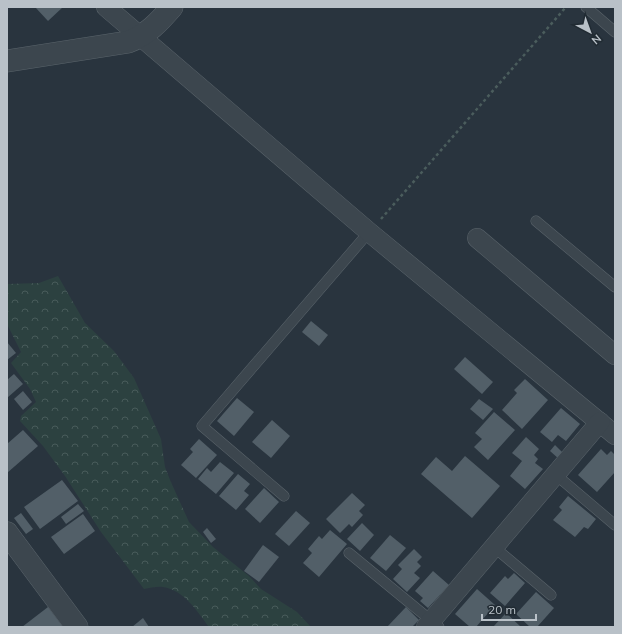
<svg xmlns="http://www.w3.org/2000/svg" width="622" height="634" viewBox="0 0 622 634" font-family="Mulish,sans-serif">
<style>
.forest{fill:url(#forest-crowns)}
.building{fill:#525f68}
.lines{fill:none;stroke-linecap:round;stroke-linejoin:round}
.service-casing{stroke:#5a646b;stroke-width:11}
.minor-casing{stroke:#5a646b;stroke-width:20}
.tertiary-casing{stroke:#5a646b;stroke-width:23}
.path{stroke:#4b5d5d;stroke-width:2.5;stroke-dasharray:3 3;stroke-linecap:butt}
.service{stroke:#3c464e;stroke-width:10}
.minor{stroke:#3c464e;stroke-width:19}
.tertiary{stroke:#3c464e;stroke-width:22}
</style>
<defs>
<pattern id="forest-crowns" width="20" height="18" patternUnits="userSpaceOnUse"><rect width="20" height="18" fill="#2c4140"/><path d="M2 6a3 3 0 1 1 6 0M12 15a3 3 0 1 1 6 0" fill="none" stroke="#485b5a"/></pattern>
</defs>
<rect width="100%" height="100%" fill="#29343e"/>
<path class="forest" d="M58,276L85,323L114,351L134,378L161,439L165,467L170,480L189,522L213,547L249,576L261,589L297,612L311,627H209C197,611 184,590 163,587C157,586 150,588 144,589L101,532L65,476L43,446L20,421L21,416L36,402L30,389L11,363L21,352L7,324V284L39,283Z"/>
<g class="building">
<polygon points="35,7 63,7 48,21"/>
<polygon points="311,321 328,335 319,346 302,332"/>
<polygon points="7,342 16,353 7,360"/>
<polygon points="465,357 493,382 482,394 454,369"/>
<polygon points="14,374 23,384 7,398 7,380"/>
<polygon points="525,379 548,400 522,429 502,410 517,393 514,390"/>
<polygon points="23,391 32,402 23,410 14,399"/>
<polygon points="237,398 254,412 234,436 217,421"/>
<polygon points="479,399 493,409 483,420 470,409"/>
<polygon points="561,408 580,424 566,441 558,435 552,442 540,432"/>
<polygon points="494,412 515,430 488,460 474,447 482,439 475,433"/>
<polygon points="272,420 290,436 271,458 252,442"/>
<polygon points="23,430 38,446 7,473 7,444"/>
<polygon points="526,437 539,449 534,455 538,459 535,463 543,469 525,489 510,476 522,461 512,453"/>
<polygon points="199,439 217,455 196,478 181,465 193,452 190,449"/>
<polygon points="555,445 564,454 559,459 550,451"/>
<polygon points="601,449 607,455 611,451 615,455 615,472 597,492 578,475"/>
<polygon points="465,456 500,486 472,518 421,474 436,457 452,471"/>
<polygon points="220,462 234,473 216,494 198,479 207,468 211,472"/>
<polygon points="238,474 250,484 244,491 249,495 236,510 219,496"/>
<polygon points="62,480 78,501 40,529 24,507"/>
<polygon points="264,488 279,502 260,523 245,509"/>
<polygon points="352,493 365,505 359,511 363,515 352,527 349,524 340,533 326,519"/>
<polygon points="568,496 596,519 588,529 584,527 575,537 553,520 562,510 559,507"/>
<polygon points="78,504 84,511 66,524 61,517"/>
<polygon points="296,511 310,523 289,546 275,534"/>
<polygon points="21,513 33,529 26,534 14,518"/>
<polygon points="83,514 95,531 64,554 51,537"/>
<polygon points="362,523 374,535 360,551 347,539"/>
<polygon points="207,528 216,539 211,543 203,532"/>
<polygon points="330,530 347,544 319,577 303,563 312,553 308,549 319,536 322,539"/>
<polygon points="390,535 406,548 386,571 370,558"/>
<polygon points="263,545 279,557 259,582 244,571"/>
<polygon points="414,549 422,557 417,562 421,566 414,573 420,578 407,592 393,579 402,569 398,565"/>
<polygon points="433,571 449,585 428,608 420,601 423,598 415,591"/>
<polygon points="514,573 525,583 505,606 490,593 505,576 508,579"/>
<polygon points="477,589 495,605 476,627 470,627 455,614"/>
<polygon points="536,592 554,608 537,627 530,627 516,614"/>
<polygon points="48,607 63,627 22,627"/>
<polygon points="406,607 419,620 412,627 387,627"/>
<polygon points="506,613 521,627 493,627"/>
<polygon points="143,618 149,627 132,627"/>
</g>
<g class="lines">
<defs>
<g id="service">
<polyline points="586,7 615,32"/>
<polyline points="536,221 615,287"/>
<polyline points="555,474 615,525"/>
<polyline points="284,496 202,426 369,232"/>
<polyline points="494,547 551,595"/>
<polyline points="349,553 439,627"/>
</g>
<g id="minor">
<polyline points="106,7 369,232 615,435"/>
<polyline points="477,238 615,355"/>
<polyline points="426,627 600,422"/>
</g>
<g id="tertiary">
<path d="M7,61L128,42C147,35 159,22 172,7"/>
<polyline points="7,533 77,627"/>
</g>
</defs>
<use href="#service" class="service-casing"/>
<use href="#minor" class="minor-casing"/>
<use href="#tertiary" class="tertiary-casing"/>
<polyline class="path" points="381,219 566,7"/>
<use href="#service" class="service"/>
<use href="#minor" class="minor"/>
<use href="#tertiary" class="tertiary"/>
</g>
<rect width="622" height="634" fill="none" stroke="#b9c1c8" stroke-width="16"/>
<g transform="translate(590 32) rotate(139)" stroke="#212b33" stroke-width="3" paint-order="stroke">
<path d="M0-3L7 15L0 10L-7 15Z" fill="#b9c1c8"/>
<text y="-6" font-size="11" font-weight="bold" text-anchor="middle" fill="#b9c1c8">N</text>
</g>
<path d="M482 614v6h54v-6" fill="none" stroke="#b9c1c8" stroke-width="2"/>
<text x="488" y="614" font-size="12" fill="#b9c1c8" stroke="#212b33" stroke-width="3" paint-order="stroke">20 m</text>
</svg>
